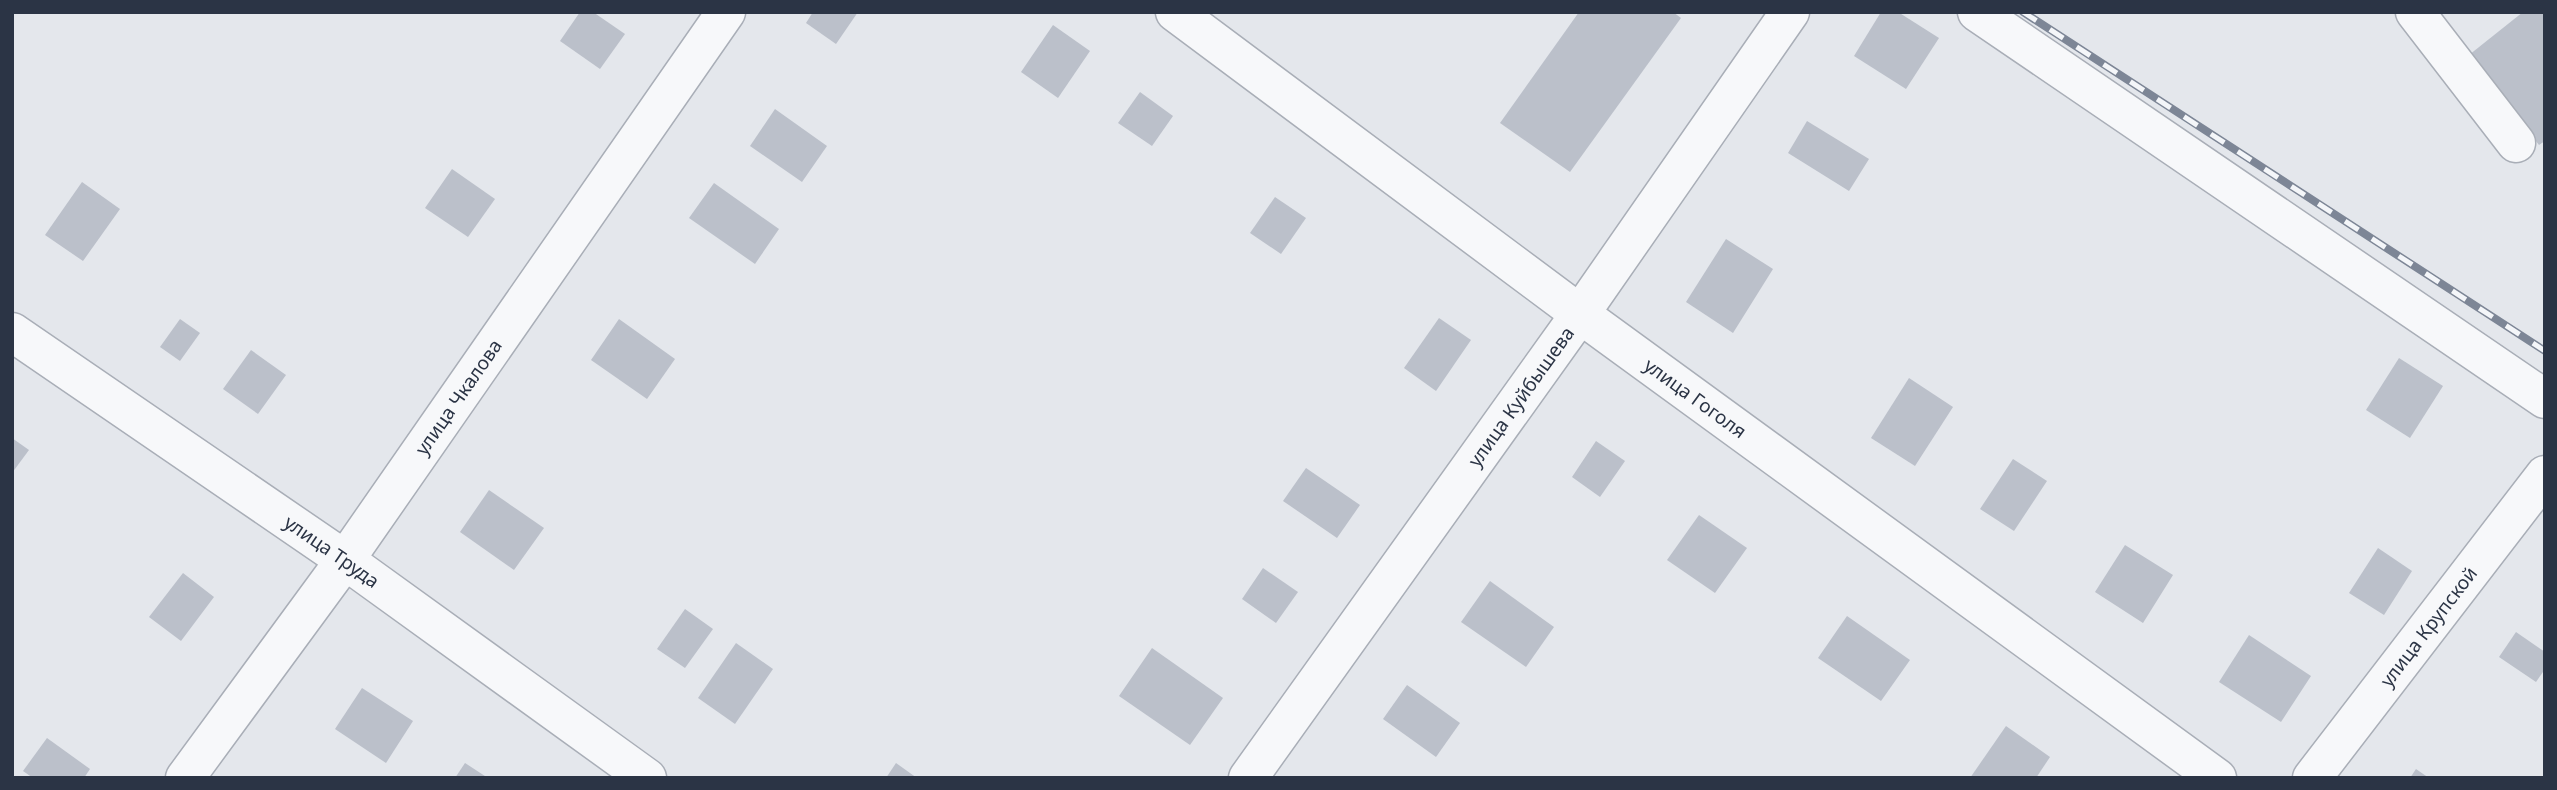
<svg xmlns="http://www.w3.org/2000/svg" width="2557" height="790" viewBox="0 0 2557 790" font-family="'Noto Sans',sans-serif">
<style>
.building{fill:#bbc0ca}
.lines{fill:none;stroke-linecap:round;stroke-linejoin:round}
.minor-casing{stroke:#a9aeb7;stroke-width:41}
.minor{stroke:#f7f8fa;stroke-width:38}
.rail-casing{stroke:#7d8696;stroke-width:8}
.rail{stroke:#f4f6f9;stroke-width:5;stroke-dasharray:16;stroke-linecap:butt}
.labels{text-anchor:middle;dominant-baseline:central;stroke-width:5;stroke-linejoin:round;paint-order:stroke}
.street-label{font-size:19px;fill:#2b3445;stroke:#f4f6f9}
</style>
<rect width="100%" height="100%" fill="#e4e7ec"/>
<g class="building">
<polygon points="580,12 593,12 625,34 600,69 560,41"/>
<polygon points="813,12 858,12 836,44 806,23"/>
<polygon points="1579,12 1673,12 1681,18 1570,172 1500,123"/>
<polygon points="1881,12 1898,12 1939,38 1906,89 1854,56"/>
<polygon points="2523,12 2545,12 2545,141 2539,145 2469,55"/>
<polygon points="1053,25 1090,51 1058,98 1021,72"/>
<polygon points="1140,92 1173,116 1152,146 1118,123"/>
<polygon points="775,109 827,146 802,182 750,146"/>
<polygon points="1807,121 1869,159 1849,191 1788,153"/>
<polygon points="452,169 495,199 468,237 425,208"/>
<polygon points="82,182 120,209 83,261 45,235"/>
<polygon points="714,183 779,229 755,264 689,218"/>
<polygon points="1275,197 1306,218 1281,254 1250,233"/>
<polygon points="1726,239 1773,269 1733,333 1686,302"/>
<polygon points="1439,318 1471,340 1436,391 1404,368"/>
<polygon points="180,319 200,333 180,361 160,347"/>
<polygon points="619,319 675,359 647,399 591,360"/>
<polygon points="251,350 286,375 258,414 223,389"/>
<polygon points="2399,358 2443,386 2410,438 2366,410"/>
<polygon points="1909,378 1953,407 1915,466 1871,438"/>
<polygon points="12,438 29,450 12,473"/>
<polygon points="1596,441 1625,461 1600,497 1572,477"/>
<polygon points="2013,459 2047,481 2014,531 1980,509"/>
<polygon points="1306,468 1360,505 1337,538 1283,501"/>
<polygon points="489,490 544,528 514,570 460,532"/>
<polygon points="1699,515 1747,548 1715,593 1667,560"/>
<polygon points="2125,545 2173,575 2143,623 2095,592"/>
<polygon points="2378,548 2412,571 2384,615 2349,593"/>
<polygon points="1263,568 1298,592 1276,623 1242,599"/>
<polygon points="183,573 214,597 181,641 149,617"/>
<polygon points="1490,581 1554,627 1526,667 1461,622"/>
<polygon points="685,609 713,629 685,668 657,649"/>
<polygon points="1847,616 1910,660 1881,701 1818,658"/>
<polygon points="2516,632 2545,652 2545,669 2536,682 2499,657"/>
<polygon points="2249,635 2311,676 2281,722 2219,682"/>
<polygon points="736,643 773,669 735,724 698,698"/>
<polygon points="1152,648 1223,698 1190,745 1119,696"/>
<polygon points="1407,685 1460,723 1436,757 1383,719"/>
<polygon points="362,688 413,721 386,763 335,729"/>
<polygon points="2006,726 2050,757 2036,778 1970,778"/>
<polygon points="47,738 90,769 84,778 33,778 23,771"/>
<polygon points="465,763 488,778 455,778"/>
<polygon points="896,763 917,778 886,778"/>
<polygon points="2416,769 2429,778 2410,778"/>
</g>
<g class="lines">
<defs>
<g id="minor">
<path id="s1" d="M1175,12L1580,314L2217,778"/>
<polyline points="1977,12 2545,399"/>
<polyline points="2415,12 2516,143"/>
<path id="s2" d="M12,332L345,560L647,778"/>
<path id="s3" d="M185,778L345,560L726,12"/>
<path id="s4" d="M1248,778L1580,314L1790,12"/>
<path id="s5" d="M2312,778L2545,475"/>
</g>
</defs>
<use href="#minor" class="minor-casing"/>
<use href="#minor" class="minor"/>
<defs>
<polyline id="rail" points="2023,12 2545,351"/>
</defs>
<use href="#rail" class="rail-casing"/>
<use href="#rail" class="rail"/>
</g>
<g class="labels">
<g class="street-label">
<text stroke="none"><textPath href="#s4" startOffset="469">улица Куйбышева</textPath></text>
<text stroke="none"><textPath href="#s3" startOffset="469">улица Чкалова</textPath></text>
<text stroke="none"><textPath href="#s1" startOffset="648">улица Гоголя</textPath></text>
<text stroke="none"><textPath href="#s2" startOffset="388">улица Труда</textPath></text>
<text stroke="none"><textPath href="#s5" startOffset="191">улица Крупской</textPath></text>
</g>
</g>
<rect width="2557" height="790" fill="none" stroke="#2b3445" stroke-width="28"/>
</svg>
